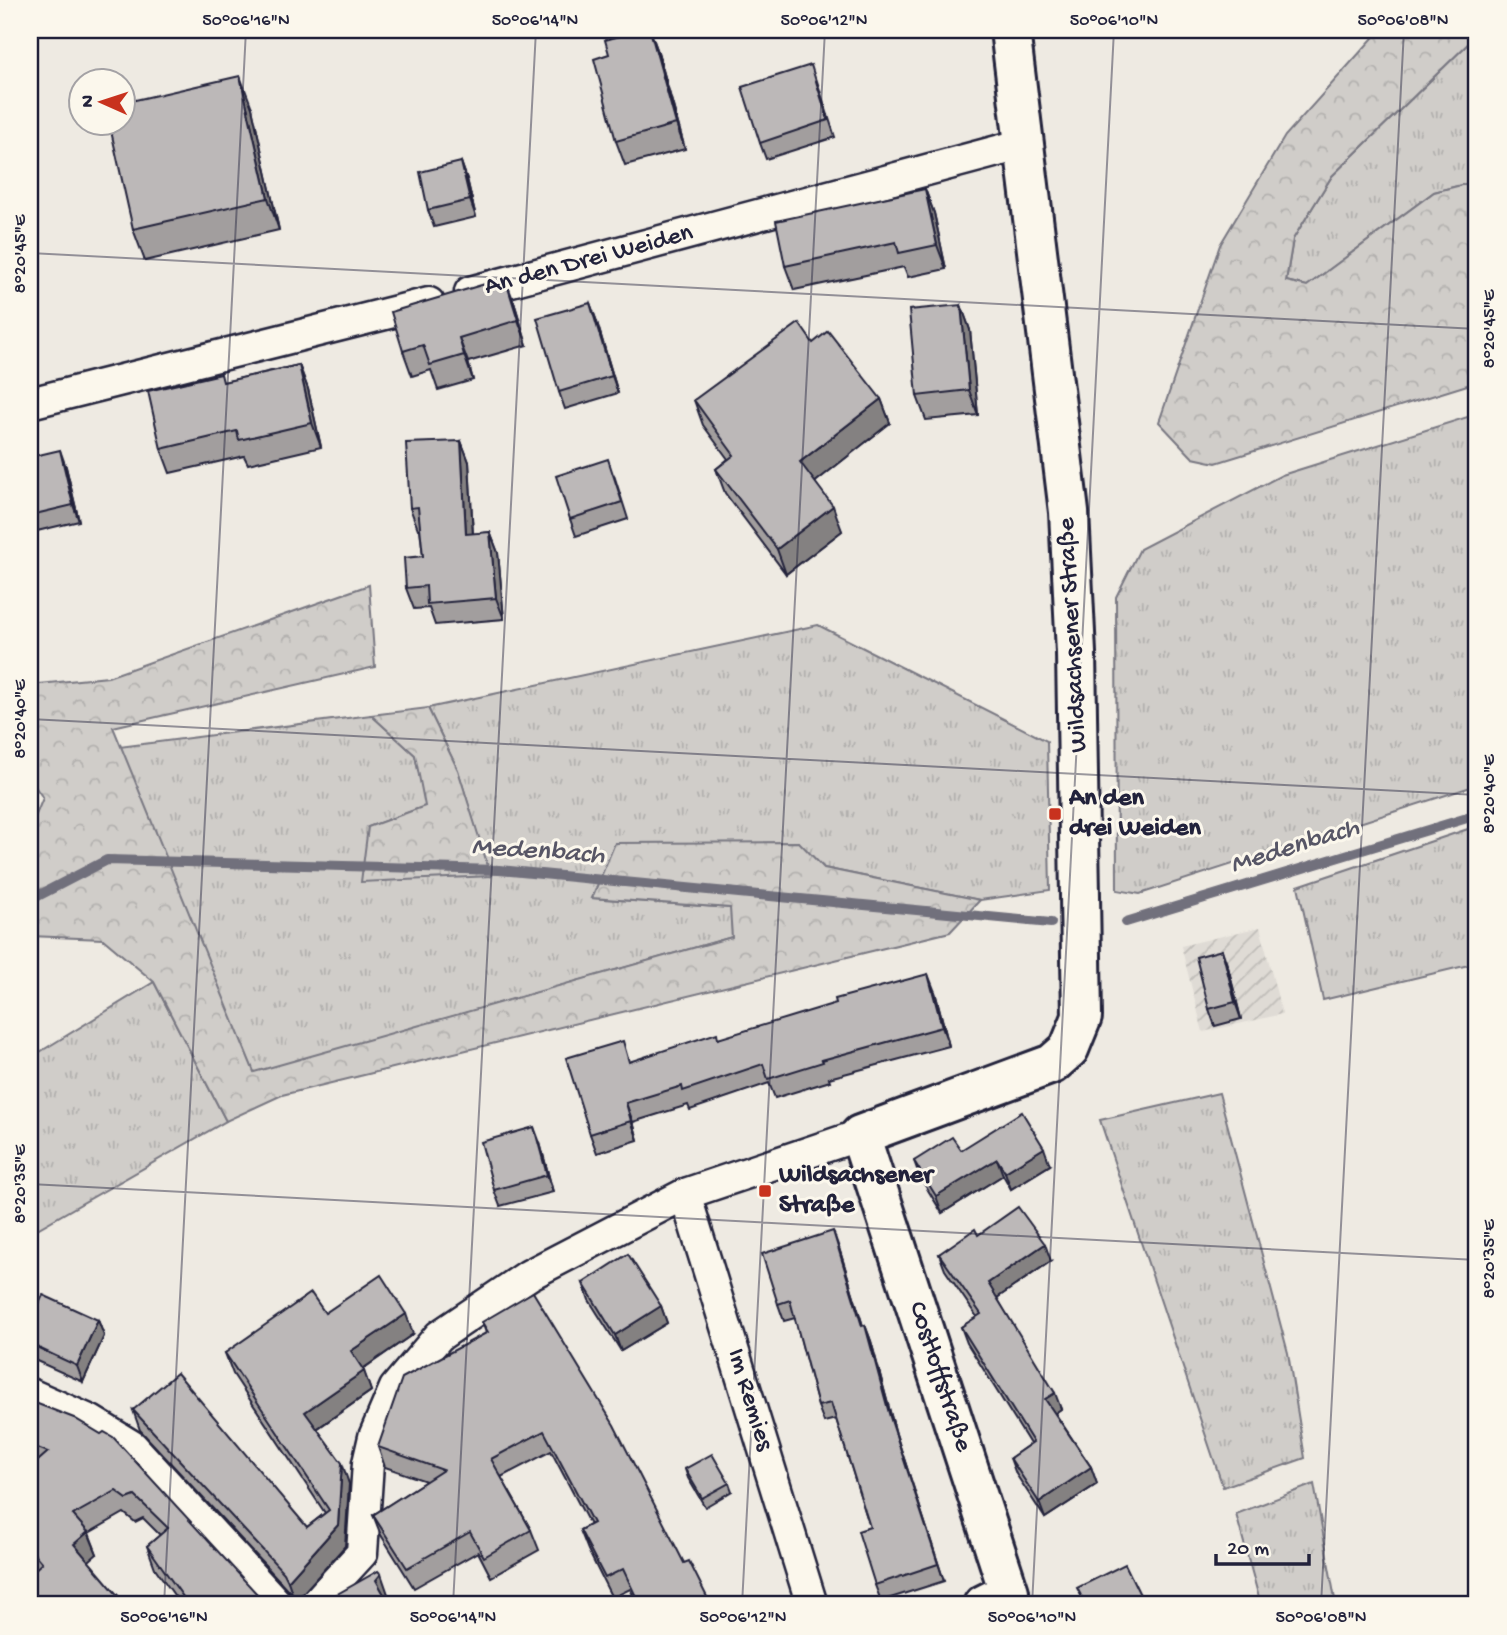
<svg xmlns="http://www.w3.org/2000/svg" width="1507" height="1635" viewBox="0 0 1507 1635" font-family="'Gochi Hand',sans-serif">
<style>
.industrial{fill:url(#industrial-furrows)}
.grass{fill:url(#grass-tufts);stroke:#797882;stroke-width:2}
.forest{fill:url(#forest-crowns);stroke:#797882;stroke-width:2}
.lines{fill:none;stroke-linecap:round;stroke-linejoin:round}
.stream{stroke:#716f7c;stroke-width:10}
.street-casing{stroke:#22223b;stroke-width:35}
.secondary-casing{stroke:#22223b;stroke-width:44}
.street{stroke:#fbf7ec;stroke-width:30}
.secondary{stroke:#fbf7ec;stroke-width:38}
.wall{fill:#a29e9e;stroke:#22223b;stroke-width:2}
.shaded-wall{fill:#848181;stroke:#22223b;stroke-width:2}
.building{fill:#bcb8b8;stroke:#22223b;stroke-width:2}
.ticks{fill:none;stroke:#22223b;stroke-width:2;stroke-opacity:0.45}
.poi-dot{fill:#c8321e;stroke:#fbf7ec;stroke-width:2.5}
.labels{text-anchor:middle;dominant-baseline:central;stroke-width:6;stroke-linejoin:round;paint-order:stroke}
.street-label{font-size:26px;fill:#22223b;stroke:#fbf7ec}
.poi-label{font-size:26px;font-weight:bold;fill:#22223b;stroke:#fbf7ec;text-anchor:start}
.water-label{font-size:28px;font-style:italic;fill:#575666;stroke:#fbf7ec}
.neatline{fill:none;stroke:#22223b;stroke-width:2.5}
.ticks-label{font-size:18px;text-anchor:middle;fill:#22223b}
</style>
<defs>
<pattern id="industrial-furrows" width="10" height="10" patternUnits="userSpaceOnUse" patternTransform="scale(1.75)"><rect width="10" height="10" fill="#dfdbd5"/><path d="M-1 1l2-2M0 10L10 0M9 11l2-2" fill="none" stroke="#bfbcb8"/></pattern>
<pattern id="grass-tufts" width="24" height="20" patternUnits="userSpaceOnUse" patternTransform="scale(1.75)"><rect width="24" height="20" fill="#d0cdc9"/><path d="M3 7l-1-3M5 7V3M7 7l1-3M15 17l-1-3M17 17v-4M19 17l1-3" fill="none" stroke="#b2b0ae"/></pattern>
<pattern id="forest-crowns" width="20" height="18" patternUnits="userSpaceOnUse" patternTransform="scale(1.75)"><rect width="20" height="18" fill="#d0cdc9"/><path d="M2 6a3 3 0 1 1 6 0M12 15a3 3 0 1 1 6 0" fill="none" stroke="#b2b0ae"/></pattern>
</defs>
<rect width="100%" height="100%" fill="#eeeae2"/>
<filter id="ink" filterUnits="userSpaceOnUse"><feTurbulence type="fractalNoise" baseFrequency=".0143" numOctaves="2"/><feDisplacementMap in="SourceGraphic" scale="14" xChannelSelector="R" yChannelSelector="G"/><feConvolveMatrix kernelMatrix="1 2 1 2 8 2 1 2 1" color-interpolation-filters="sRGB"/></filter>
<g filter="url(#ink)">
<polygon class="industrial" points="1260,927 1282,1014 1203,1032 1181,946"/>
<g class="grass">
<polygon points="1477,35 1477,181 1434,192 1307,286 1286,281 1293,239 1332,176"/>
<polygon points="1477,414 1477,785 1140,894 1117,890 1116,597 1140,549 1282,475"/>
<polygon points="818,625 1047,741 1050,890 980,900 824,868 798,842 592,898 731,908 732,937 254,1073 119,747 371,715 415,755 426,806 368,827 490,876 458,770 428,708"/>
<polygon points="1477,826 1477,963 1323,1000 1298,886"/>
<polygon points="154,982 226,1121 30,1233 30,1058"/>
<polygon points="1219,1093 1288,1353 1305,1458 1223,1487 1100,1120"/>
<polygon points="1314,1484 1336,1605 1261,1605 1236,1514"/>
</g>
<g class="forest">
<polygon points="1380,30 1477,30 1477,35 1332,176 1293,239 1286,281 1307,286 1434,192 1477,181 1477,382 1216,463 1193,458 1159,422 1220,245 1285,136"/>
<polygon points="369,585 375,667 113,727 254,1072 732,937 730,908 592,898 615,843 799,842 824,868 980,900 950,932 282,1095 226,1121 154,982 103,939 30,936 30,829 43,798 30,779 30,685 108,677"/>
<polygon points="428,708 458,770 491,876 361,882 368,827 425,806 415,755 371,715"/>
</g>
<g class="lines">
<g class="stream">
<polyline points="30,900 107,860 499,870 1051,923"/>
<polyline points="1126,922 1477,815"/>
</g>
<defs>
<g id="street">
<polyline points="470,292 1024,144"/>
<polyline points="30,403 429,303"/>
<polyline points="685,1194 812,1605"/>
<polyline points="30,1394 91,1421 132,1446 278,1605"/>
<polyline points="314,1605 362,1553 368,1463 374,1437 395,1388 439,1336 529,1275 685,1194 860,1135"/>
</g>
<polyline id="secondary" points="983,1605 1009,1592 860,1135 1052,1064 1069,1049 1082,1017 1076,653 1069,512 1010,30"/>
</defs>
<use href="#street" class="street-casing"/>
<use href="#secondary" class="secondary-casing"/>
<use href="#street" class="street"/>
<use href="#secondary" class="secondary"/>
</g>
<g class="wall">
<polygon points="650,30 658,52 685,149 625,165 616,141 609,54"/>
<polygon points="743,30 756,30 745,33"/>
<polygon points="817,81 835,137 766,159 760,143"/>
<polygon points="252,108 279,230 145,261 133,229"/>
<polygon points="461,162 467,179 476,217 434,227 428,210"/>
<polygon points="925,189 934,213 946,269 908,277 904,267 794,290 785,266"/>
<polygon points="514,302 527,345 468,362 473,380 438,390 431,370 412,376 403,351"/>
<polygon points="590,303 596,319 618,393 565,409 559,392"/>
<polygon points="961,305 970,330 978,415 926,420 917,396"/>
<polygon points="813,343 881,399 890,423 815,482 842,531 786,574 725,493 716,469 728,459 703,425 694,400"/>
<polygon points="299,365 308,389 321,447 248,464 244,456 170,473 161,449 224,382"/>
<polygon points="461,441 469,462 473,534 490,532 498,553 504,619 435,625 429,608 414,609 406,588 423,556 420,529 418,529 410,508"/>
<polygon points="66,467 79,521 37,531 31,515"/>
<polygon points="614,475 628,519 576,536 570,519"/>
<polygon points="1228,967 1241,1019 1215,1026 1209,1009"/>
<polygon points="935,992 949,1046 829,1078 830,1081 775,1098 769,1083 690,1110 688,1105 633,1122 638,1140 597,1153 590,1134 630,1062 719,1039"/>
<polygon points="540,1143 553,1192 500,1206 494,1190"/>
<polygon points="961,1150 1050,1165 1011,1189 1003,1175 942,1213 920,1177 914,1161"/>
<polygon points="978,1235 1051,1261 997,1298 1061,1409 1055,1413 1091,1467 1097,1484 1045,1518 1016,1474 1010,1458 1030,1444 967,1343 961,1327 977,1317 945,1270 939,1254"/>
<polygon points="839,1248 863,1326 865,1325 871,1341 896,1434 944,1581 881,1601 875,1585 870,1527 836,1419 824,1422 818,1406 795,1318 784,1321 778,1304"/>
<polygon points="583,1283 661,1306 667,1323 621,1351 589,1300"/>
<polygon points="325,1313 413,1334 363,1369 371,1391 317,1429 349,1484 345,1546 295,1602 291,1593 140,1430 133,1410 307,1527 325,1513 233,1374 225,1353"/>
<polygon points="98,1320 104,1336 83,1382 30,1358 30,1323"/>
<polygon points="482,1322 684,1563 711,1605 638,1605 630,1589 612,1598 588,1550 580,1530 590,1525 551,1451 501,1477 531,1530 539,1550 491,1577 478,1552 414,1588 381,1535 373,1515 426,1481 385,1467 378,1447 486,1333"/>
<polygon points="30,1401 257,1594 181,1605 155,1568 147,1546 160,1535 143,1518 135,1522 124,1513 89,1533 97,1554 35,1569 30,1563 30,1468 32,1465 30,1464"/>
<polygon points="685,1469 729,1483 732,1491 705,1507 688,1478"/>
</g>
<g class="shaded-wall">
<polygon points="650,30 658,52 685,149 676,124"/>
<polygon points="240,76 252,108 279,230 268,198"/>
<polygon points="461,162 467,179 476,217 470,200"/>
<polygon points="925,189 934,213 946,269 937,245"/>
<polygon points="505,278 514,302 527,345 518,320"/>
<polygon points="590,303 596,319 618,393 612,376"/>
<polygon points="961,305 970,330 978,415 969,390"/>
<polygon points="459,338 468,362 473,380 464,355"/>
<polygon points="299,365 308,389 321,447 312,423"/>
<polygon points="881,399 890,423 809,487 800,462"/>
<polygon points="461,441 469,462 474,556 466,534"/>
<polygon points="60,450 66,467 79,521 73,505"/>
<polygon points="833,506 842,531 786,574 777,549"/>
<polygon points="490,532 498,553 504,619 496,598"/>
<polygon points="1222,950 1228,967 1241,1019 1235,1002"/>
<polygon points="928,974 935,992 949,1046 942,1027"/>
<polygon points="626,1103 633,1122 638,1140 631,1121"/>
<polygon points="534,1127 540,1143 553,1192 547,1175"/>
<polygon points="1044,1148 1050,1165 1011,1189 1005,1172"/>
<polygon points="997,1159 1003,1175 942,1213 936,1196"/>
<polygon points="833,1231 839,1248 868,1342 862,1326"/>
<polygon points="1045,1244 1051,1261 994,1300 988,1283"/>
<polygon points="661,1306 667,1323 621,1351 615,1335"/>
<polygon points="406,1314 413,1334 358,1372 351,1351"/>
<polygon points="98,1320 104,1336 83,1382 77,1366"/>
<polygon points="865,1325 871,1341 896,1434 944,1581 890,1417"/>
<polygon points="364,1371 371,1391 312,1432 305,1412"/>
<polygon points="1055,1393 1061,1409 1051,1416 1045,1399"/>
<polygon points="342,1463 349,1484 345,1546 295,1602 288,1581 338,1525"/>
<polygon points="1091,1467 1097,1484 1045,1518 1039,1502"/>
<polygon points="88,1532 97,1554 82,1567 74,1544"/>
<polygon points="381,1574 389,1597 384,1602 376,1580"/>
<polygon points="120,1598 123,1605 112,1605"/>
<polygon points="266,1599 269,1605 260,1605"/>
</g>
<g class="building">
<polygon points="643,30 650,30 676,124 616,141 594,59 609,54 605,40"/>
<polygon points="811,65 828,120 760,143 742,87"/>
<polygon points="240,76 268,198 133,229 109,122 122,122 122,103"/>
<polygon points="461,162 470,200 428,210 420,172"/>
<polygon points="925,189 937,245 899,253 896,242 785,266 776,221"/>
<polygon points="505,278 518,320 459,338 464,355 430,365 423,345 403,351 391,312"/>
<polygon points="590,303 612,376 559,392 537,318"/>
<polygon points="961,305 969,390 917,396 909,310"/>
<polygon points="799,323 813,343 828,331 881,399 800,462 833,506 777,549 716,469 734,455 694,400"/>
<polygon points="299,365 312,423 239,440 237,431 161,449 148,391 221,374 223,382"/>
<polygon points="461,441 466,534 490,532 496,598 427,604 426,586 406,588 404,558 423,556 418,507 410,508 406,443"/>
<polygon points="60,450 73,505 31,515 30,510 30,457"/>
<polygon points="608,459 622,502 570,519 556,476"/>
<polygon points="1222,950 1235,1002 1209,1009 1196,957"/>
<polygon points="928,974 942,1027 822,1060 823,1062 768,1079 763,1064 683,1091 682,1086 626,1103 631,1121 590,1134 566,1058 623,1041 629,1062 717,1033 718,1039 836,1003 835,999"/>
<polygon points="1022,1112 1044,1148 1005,1172 997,1159 936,1196 914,1161 952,1137 961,1150"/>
<polygon points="534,1127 547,1175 494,1190 481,1142"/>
<polygon points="1018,1207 1045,1244 988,1283 1055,1393 1045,1399 1091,1467 1039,1502 1010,1458 1033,1442 961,1327 981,1314 939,1254 975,1229 978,1235"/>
<polygon points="833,1231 862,1326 865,1325 890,1417 938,1564 875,1585 858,1531 870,1527 831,1403 818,1406 790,1300 778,1304 762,1254"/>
<polygon points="628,1254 661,1306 615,1335 583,1283"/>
<polygon points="381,1275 406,1314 351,1351 364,1371 305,1412 342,1463 338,1525 288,1581 284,1573 133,1410 177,1373 307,1527 329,1510 225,1353 311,1293 325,1313"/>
<polygon points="533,1292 614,1425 684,1563 689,1561 711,1605 640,1605 623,1569 605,1578 580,1530 593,1523 544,1431 491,1459 531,1530 484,1557 470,1532 407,1568 373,1515 443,1470 378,1447 402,1378 488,1332 482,1322"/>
<polygon points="43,1295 98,1320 77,1366 30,1344 30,1323"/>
<polygon points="30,1401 74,1418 101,1434 104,1432 113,1437 257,1594 266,1599 260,1605 180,1605 186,1601 147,1546 168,1528 135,1496 127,1499 116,1491 73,1515 88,1532 74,1544 120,1598 112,1605 30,1605 30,1574 42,1563 30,1549 30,1468 48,1452 30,1445"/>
<polygon points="712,1454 729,1483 702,1498 685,1469"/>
<polygon points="1125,1564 1145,1605 1086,1605 1077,1588"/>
<polygon points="378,1571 381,1574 376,1580 390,1605 318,1605"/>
</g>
</g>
<path class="ticks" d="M30,253L1477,329M30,719L1477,795M30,1184L1477,1260M164,1605L246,30M453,1605L536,30M742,1605L825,30M1032,1605L1114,30M1321,1605L1404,30"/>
<g class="poi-dot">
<rect x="1048" y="807" width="14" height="14" rx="3.5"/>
<rect x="758" y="1184" width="14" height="14" rx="3.5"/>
</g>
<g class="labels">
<g class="street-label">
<text transform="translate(589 261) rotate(-15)">An den Drei Weiden</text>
<text transform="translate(1074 635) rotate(-93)">Wildsachsener Straße</text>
<text transform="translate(939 1377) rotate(72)">Costloffstraße</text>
<text transform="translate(749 1400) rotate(73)">Im Remies</text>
</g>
<g class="poi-label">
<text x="1069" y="799">An den<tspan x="1069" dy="30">drei Weiden</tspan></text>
<text x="779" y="1176">Wildsachsener<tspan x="779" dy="30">Straße</tspan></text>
</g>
<g class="water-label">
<text transform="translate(1295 847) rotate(-17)">Medenbach</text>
<text transform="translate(538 852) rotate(4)">Medenbach</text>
</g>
</g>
<rect width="1507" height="1635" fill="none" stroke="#fbf7ec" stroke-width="77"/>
<g transform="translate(102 102) rotate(273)"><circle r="33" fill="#fbf7ec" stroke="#a4a2a5" stroke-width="2"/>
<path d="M0-5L12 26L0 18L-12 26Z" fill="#c8321e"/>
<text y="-10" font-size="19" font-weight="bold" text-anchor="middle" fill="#22223b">N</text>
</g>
<path d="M1216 1554v10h93v-10" fill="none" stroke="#22223b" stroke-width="3.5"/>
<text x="1227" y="1554" font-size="21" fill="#22223b" stroke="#fbf7ec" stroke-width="5" paint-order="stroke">20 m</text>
<rect x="38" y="38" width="1430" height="1558" class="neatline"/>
<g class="ticks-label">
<text x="246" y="25">50°06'16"N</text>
<text x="535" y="25">50°06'14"N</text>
<text x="824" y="25">50°06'12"N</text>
<text x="1114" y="25">50°06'10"N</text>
<text x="1403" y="25">50°06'08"N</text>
<text transform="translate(19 254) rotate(-90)" y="6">8°20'45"E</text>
<text transform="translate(1488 329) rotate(-90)" y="6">8°20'45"E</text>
<text transform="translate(19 719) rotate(-90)" y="6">8°20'40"E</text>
<text transform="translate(1488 794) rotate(-90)" y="6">8°20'40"E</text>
<text transform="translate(19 1184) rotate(-90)" y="6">8°20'35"E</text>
<text transform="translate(1488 1259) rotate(-90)" y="6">8°20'35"E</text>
<text x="164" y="1622">50°06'16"N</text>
<text x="453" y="1622">50°06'14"N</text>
<text x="743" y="1622">50°06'12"N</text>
<text x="1032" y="1622">50°06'10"N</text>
<text x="1321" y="1622">50°06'08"N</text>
</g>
</svg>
